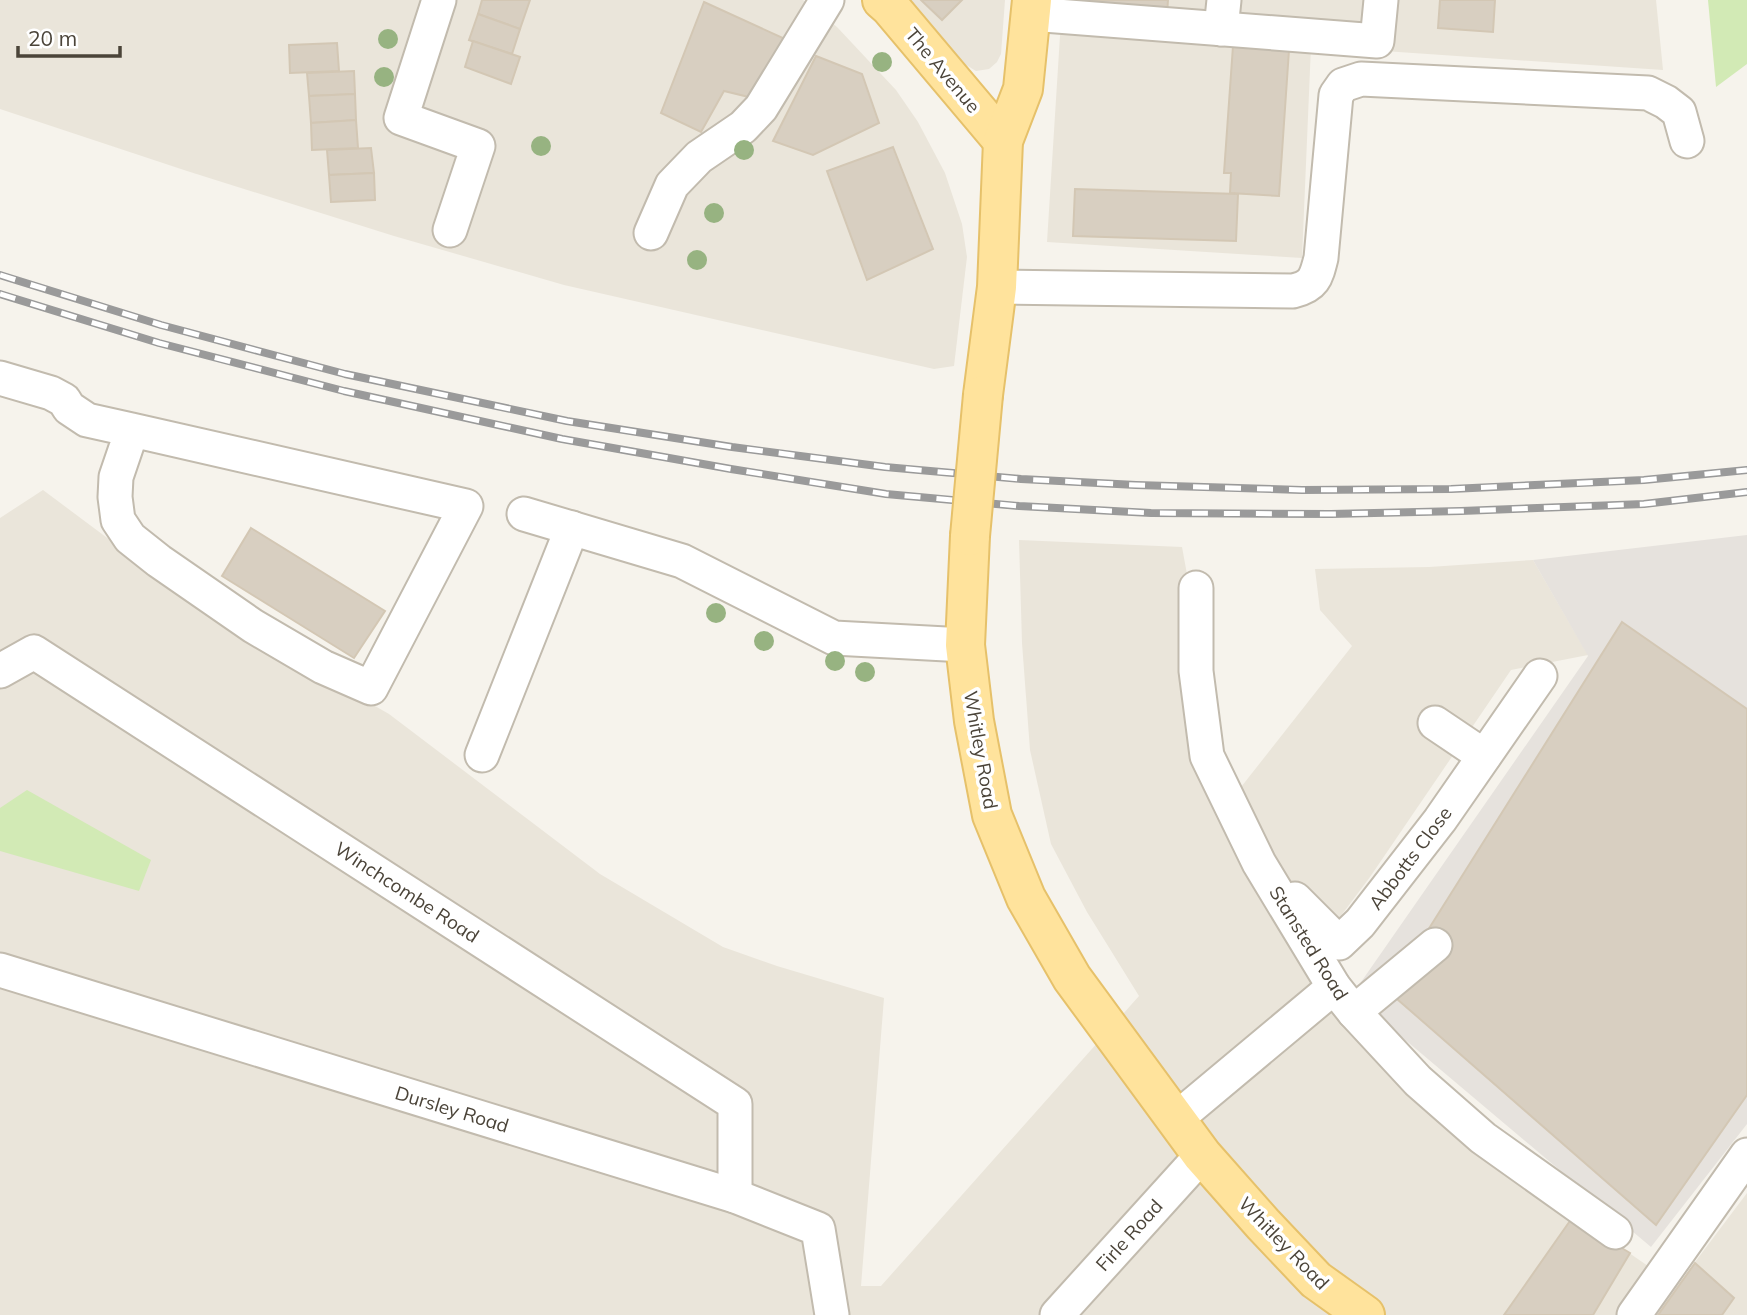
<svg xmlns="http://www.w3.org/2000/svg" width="1747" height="1315" viewBox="0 0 1747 1315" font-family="Mulish,sans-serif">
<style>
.residential{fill:#eae5da}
.industrial{fill:#e6e2dd}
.green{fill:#d2eab5}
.building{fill:#d8cfc1;stroke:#d3c7b4;stroke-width:2}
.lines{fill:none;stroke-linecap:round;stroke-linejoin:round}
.minor-casing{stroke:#c2bbae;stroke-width:37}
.major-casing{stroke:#e6c16a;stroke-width:42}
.minor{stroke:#fff;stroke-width:33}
.major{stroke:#ffe39c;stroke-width:38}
.rail-casing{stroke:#9a9a9a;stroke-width:8}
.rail{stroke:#fff;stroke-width:5;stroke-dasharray:16;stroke-linecap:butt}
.major-bridge-casing{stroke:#e6c16a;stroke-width:42;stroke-linecap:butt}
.major-bridge{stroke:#ffe39c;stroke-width:38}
.tree{fill:#97b381}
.labels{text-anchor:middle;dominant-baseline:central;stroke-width:7;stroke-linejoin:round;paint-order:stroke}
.street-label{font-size:19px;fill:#4b4439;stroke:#fff}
</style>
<rect width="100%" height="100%" fill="#f6f3ec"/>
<g class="residential">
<polygon points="0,0 803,0 837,27 896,90 918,122 945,173 962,224 967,257 954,366 934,369 564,285 394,236 187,171 0,109"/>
<polygon points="910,0 1005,0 1001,54 997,62 989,69 976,71 963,63"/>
<polygon points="1069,0 1656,0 1663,70 1311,46 1302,258 1047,242 1061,20 1068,17"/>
<polygon points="43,490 118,546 298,662 389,714 600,874 723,947 777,966 884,998 861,1286 881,1286 1139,996 1087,912 1051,844 1030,750 1022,643 1019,540 1182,547 1214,722 1234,796 1352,646 1320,610 1315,569 1429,567 1533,560 1588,655 1511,670 1370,877 1307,961 1464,1139 1677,1286 1747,1193 1747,1315 0,1315 0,518"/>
</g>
<polygon class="industrial" points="1747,535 1747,1124 1651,1247 1352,995 1588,656 1533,560"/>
<g class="green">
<polygon points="1708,0 1747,0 1747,64 1716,87"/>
<polygon points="27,790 151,860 139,891 0,851 0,808"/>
</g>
<g class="building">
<polygon points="482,0 530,0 520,29 478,14"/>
<polygon points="921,0 962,0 942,20"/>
<polygon points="1084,0 1168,0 1167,14 1083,8"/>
<polygon points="1440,0 1495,0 1493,32 1438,28"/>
<polygon points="704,2 785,39 757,99 724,91 701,132 661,113"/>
<polygon points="478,14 520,29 512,54 469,40"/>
<polygon points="473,41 520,57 511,84 465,67"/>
<polygon points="337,43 339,71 290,73 289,45"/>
<polygon points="1233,46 1289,50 1279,196 1230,193 1231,173 1224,173"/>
<polygon points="816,56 862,74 879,123 813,155 773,141"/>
<polygon points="354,71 355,94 309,96 307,73"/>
<polygon points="355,94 356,120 311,123 309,96"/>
<polygon points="356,120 358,148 312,150 311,123"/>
<polygon points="893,147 933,249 867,280 827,171"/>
<polygon points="371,148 374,173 329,175 327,150"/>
<polygon points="374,173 375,200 331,202 329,175"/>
<polygon points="1075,189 1238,194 1236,241 1073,236"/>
<polygon points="251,528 385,611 354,658 222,576"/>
<polygon points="1622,622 1747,709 1747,1095 1656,1225 1389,992"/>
<polygon points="1572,1218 1630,1253 1593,1315 1504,1315"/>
<polygon points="1695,1263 1734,1298 1722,1315 1658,1315"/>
</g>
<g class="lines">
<defs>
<g id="minor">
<polyline points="439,0 401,118 478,146 450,230"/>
<polyline points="1031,14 1377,41 1381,0"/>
<polyline points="1221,29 1224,0"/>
<polyline points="651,233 672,185 699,157 743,127 761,108 827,0"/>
<path d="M997,287L1293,291C1314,286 1316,278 1321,258L1336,95L1343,85L1361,79L1648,93L1666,102L1679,112L1687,141"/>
<polyline points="0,378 51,393 64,400 69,408 87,420 132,430 466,506 371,688 323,667 253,626 159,561 130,538 118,520 115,497 116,477 132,430"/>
<polyline points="524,514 682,561 834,638 965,645"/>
<polyline points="1196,588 1196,671 1207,756 1259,863 1334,987 1354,1012 1418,1081 1483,1138 1615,1232"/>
<polyline points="0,671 34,652 735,1104 735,1196"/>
<polyline points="1435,723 1484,756"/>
<polyline points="482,755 572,528"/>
<polyline points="1295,899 1339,943 1360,923 1440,820 1540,676"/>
<polyline points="0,970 735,1196 818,1229 832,1315"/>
<polyline points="1354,1012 1435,945"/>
<polyline points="1176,1119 1334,987"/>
<polyline points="1057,1315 1202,1155"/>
<polyline points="1634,1315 1747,1155"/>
</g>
<g id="major">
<polyline points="882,0 890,7 1003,141"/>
<polyline points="983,395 997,287 1003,141 1023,89 1032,0"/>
<polyline points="970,536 965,645 974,721 992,815 1026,898 1072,978 1202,1155 1263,1224 1316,1280 1365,1315"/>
</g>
</defs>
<use href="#minor" class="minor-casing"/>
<use href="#major" class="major-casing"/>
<use href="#minor" class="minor"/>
<use href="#major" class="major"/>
<defs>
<g id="rail">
<polyline points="0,275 161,325 345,374 567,421 732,447 885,467 1021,479 1136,485 1302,490 1451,489 1644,480 1747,470"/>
<polyline points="0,294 159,343 344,391 562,439 731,469 886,494 1019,506 1151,513 1331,514 1461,511 1644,504 1747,492"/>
</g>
</defs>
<use href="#rail" class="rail-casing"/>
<use href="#rail" class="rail"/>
<defs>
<polyline id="major-bridge" points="970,536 983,395"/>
</defs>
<use href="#major-bridge" class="major-bridge-casing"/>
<use href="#major-bridge" class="major-bridge"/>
</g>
<g class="tree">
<circle cx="388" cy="39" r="10"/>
<circle cx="882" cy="62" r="10"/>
<circle cx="384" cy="77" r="10"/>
<circle cx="541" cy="146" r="10"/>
<circle cx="744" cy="150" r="10"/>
<circle cx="714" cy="213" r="10"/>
<circle cx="697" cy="260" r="10"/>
<circle cx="716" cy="613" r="10"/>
<circle cx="764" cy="641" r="10"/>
<circle cx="835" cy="661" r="10"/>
<circle cx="865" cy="672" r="10"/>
</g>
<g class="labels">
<g class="street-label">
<text transform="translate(943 70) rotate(50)">The Avenue</text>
<text transform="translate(981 750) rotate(80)">Whitley Road</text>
<text transform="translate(1410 858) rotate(-53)">Abbotts Close</text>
<text transform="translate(407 892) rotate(33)">Winchcombe Road</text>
<text transform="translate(1309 943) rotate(58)">Stansted Road</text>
<text transform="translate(452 1109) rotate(17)">Dursley Road</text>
<text transform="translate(1129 1235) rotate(-48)">Firle Road</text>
<text transform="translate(1284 1243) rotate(46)">Whitley Road</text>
</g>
</g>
<path d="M18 46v10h102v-10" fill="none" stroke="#4b4439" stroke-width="3.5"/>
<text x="28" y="46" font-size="21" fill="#4b4439" stroke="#ffffff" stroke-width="5" paint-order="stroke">20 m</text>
</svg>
